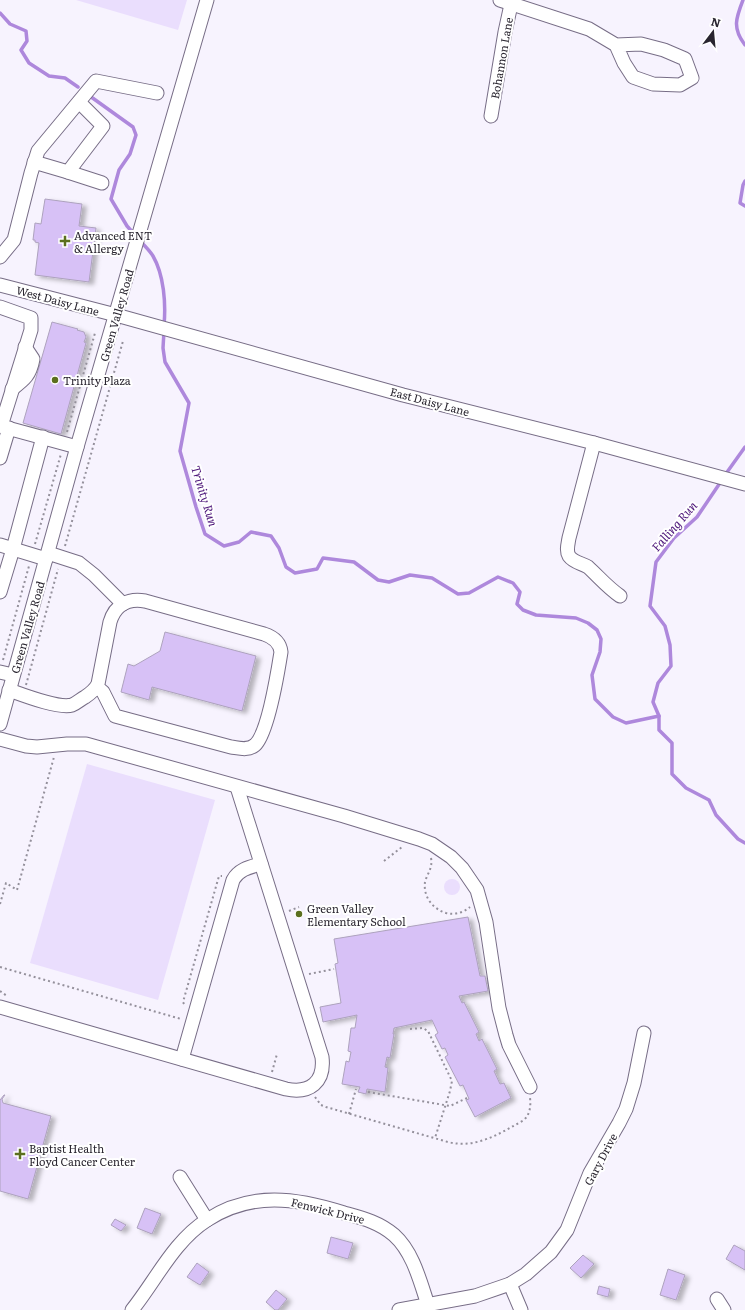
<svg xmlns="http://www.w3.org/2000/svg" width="745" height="1310" viewBox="0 0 745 1310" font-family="Literata,serif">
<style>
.green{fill:#eadefd}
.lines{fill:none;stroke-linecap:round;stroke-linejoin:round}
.stream{stroke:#ae88dc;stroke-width:3.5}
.building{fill:#d7c1f6;stroke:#ada2bd;filter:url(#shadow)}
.minor-casing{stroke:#776d86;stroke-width:15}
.path{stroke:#94909b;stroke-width:2;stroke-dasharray:2 3;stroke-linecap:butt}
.minor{stroke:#fff;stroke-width:13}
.poi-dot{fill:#5b6f1e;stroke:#fff;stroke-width:1.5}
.labels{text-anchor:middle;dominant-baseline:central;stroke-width:4;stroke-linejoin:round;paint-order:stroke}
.street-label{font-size:11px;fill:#29252f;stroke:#fff}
.poi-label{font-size:11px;fill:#29252f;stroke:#fff;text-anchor:start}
.water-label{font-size:12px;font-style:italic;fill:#4c1579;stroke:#fff}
</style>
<defs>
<filter id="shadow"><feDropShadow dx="4.5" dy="2.5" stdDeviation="2" flood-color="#0004"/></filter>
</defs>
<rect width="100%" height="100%" fill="#f7f3fe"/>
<g class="green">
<polygon points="76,0 187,0 178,30"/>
<polygon points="87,764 215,800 158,1000 30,963"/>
<circle cx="452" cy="887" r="8"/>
</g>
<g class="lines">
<g class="stream">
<path d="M743,0C736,18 732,28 745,45"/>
<polyline points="0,13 10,24 26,31 27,41 21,50 29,63 49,76 65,78 78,87"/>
<polyline points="87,94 133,127 136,135 130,154 119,170 111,199 127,226 135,235"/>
<polyline points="745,181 743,185 740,203 745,206"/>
<path d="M141,242C145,246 150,251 153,256C164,275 166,304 164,325"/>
<polyline points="164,331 163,348 165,362 189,403 180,451 196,507 205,534 224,546 239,542 251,532 271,536 279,548 286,567 295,573 317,569 323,558 354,562 378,580 389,582 410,575 432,578 458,594 469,593 498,577 513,583 520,592 517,604 523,610 536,615 576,618 588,623 597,630 601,639 600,652 592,675 595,699 613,717 626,723 659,716"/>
<polyline points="725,475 745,447"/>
<polyline points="722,480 697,517 674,538 656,562 650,606 665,626 670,645 671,666 658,683 653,702 659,716 659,730 672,743 672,774 686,788 709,800 716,815 738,839 745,843"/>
</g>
</g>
<g class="building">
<polygon points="45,199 82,204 79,226 96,228 89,282 35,275 39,243 35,242 35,240 33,240 35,223 41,224"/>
<polygon points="52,322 78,329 77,330 84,332 86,337 84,342 86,343 61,434 23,423"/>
<polygon points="165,632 256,656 242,711 152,687 149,700 121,692 128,664 134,666 160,651"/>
<polygon points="468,917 480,976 485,976 488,991 459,996 462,1003 464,1002 479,1032 476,1034 479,1041 482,1039 497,1069 494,1071 500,1084 504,1083 511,1098 475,1117 466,1100 469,1099 463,1085 460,1086 445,1057 448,1055 445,1048 442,1049 435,1035 438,1033 432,1020 394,1028 393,1034 394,1034 390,1058 387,1057 385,1067 388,1068 385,1092 367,1089 366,1094 358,1092 360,1087 342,1084 346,1061 349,1062 351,1052 348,1051 351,1028 355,1028 357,1015 323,1022 320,1007 341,1003 335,964 338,963 334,939"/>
<polygon points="4,1095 5,1095 2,1099 3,1103 51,1116 28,1199 0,1191 0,1100"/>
<polygon points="145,1208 161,1214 152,1234 137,1228"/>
<polygon points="115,1219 126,1225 121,1231 111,1225"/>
<polygon points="331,1237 353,1243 348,1259 327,1253"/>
<polygon points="734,1245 745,1251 745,1270 726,1259"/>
<polygon points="583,1255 594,1264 581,1278 570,1268"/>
<polygon points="197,1263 209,1272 200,1285 187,1277"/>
<polygon points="668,1269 685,1275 676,1300 660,1295"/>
<polygon points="599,1286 610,1289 608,1297 597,1294"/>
<polygon points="276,1290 287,1299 278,1310 275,1310 266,1302"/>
</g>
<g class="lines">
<defs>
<g id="minor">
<polyline points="500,0 589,29 616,45 624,63 633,77 653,84 680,85 692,78 685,59 664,50 641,44 616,45"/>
<polyline points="491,116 505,32 512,0"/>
<polyline points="34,162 68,172 103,126 79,102"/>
<polyline points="68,172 102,183"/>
<polyline points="0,257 14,240 31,173 38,151 96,81 157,93"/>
<polyline points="0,285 116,315 403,395 594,443 745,484"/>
<polyline points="0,307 31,318 31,330 1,426"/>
<path d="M12,389C25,379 30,375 33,359L25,347"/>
<polyline points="0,426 77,447"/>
<path d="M594,443L569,538C568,544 566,551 569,556C574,563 582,563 588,567C599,577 607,587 620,596"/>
<polyline points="0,458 9,428"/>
<polyline points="0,545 46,559"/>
<polyline points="48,553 79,563 94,575 123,604"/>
<polyline points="0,592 13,549 43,437"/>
<polyline points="0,672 13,675"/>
<path d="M9,690C23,695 59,709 72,705C77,703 81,699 85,697C91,693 95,690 98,684L110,622C115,605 128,598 145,601L264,634C273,637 280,642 281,652C278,671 268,733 255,745C248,751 239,748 231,747L115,716L103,692L97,687"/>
<polyline points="0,724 77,447 207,0"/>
<polyline points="0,739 26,746 37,747 67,744 86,744 344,816 419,839 432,844 451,857 462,868 477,890 486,922 499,1008 506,1035 509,1045 530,1087"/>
<path d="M0,1007L286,1089C310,1094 325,1082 322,1057L237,787"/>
<path d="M182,1059L233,880C239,869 250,867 261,864"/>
<polyline points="180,1177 207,1220"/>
<polyline points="510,1284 521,1310"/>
<polyline points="717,1299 724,1310"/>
<path d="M132,1310C156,1280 174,1241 207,1220C251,1191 297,1198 344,1213C362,1218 379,1222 394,1235C413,1252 420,1281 428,1305"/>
<polyline points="399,1310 475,1296 510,1284 526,1274 551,1252 567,1230 590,1173 619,1123 626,1109 634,1083 644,1033"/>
</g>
</defs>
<use href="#minor" class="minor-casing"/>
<g class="path">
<polyline points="67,432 95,333"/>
<polyline points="35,544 61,454"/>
<polyline points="65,546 123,341"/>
<polyline points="3,660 29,566"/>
<polyline points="26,685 58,569"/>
<path d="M431,858C433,868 427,874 425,882C423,897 433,909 446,913C455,915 463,913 470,907"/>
<polyline points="384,861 402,847"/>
<polyline points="0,904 6,883 17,890 54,757"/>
<polyline points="289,911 299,907"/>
<polyline points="0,967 181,1019"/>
<polyline points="309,974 334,969"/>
<polyline points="0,991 7,996"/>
<polyline points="184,1004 183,1002 219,876 222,876"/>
<polyline points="410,1029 423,1028 428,1031 452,1081 450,1091 435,1138"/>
<polyline points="272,1072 277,1054"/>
<polyline points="368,1092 450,1106 467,1098"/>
<path d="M315,1097L321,1105L326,1107L448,1142C476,1149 499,1134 524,1120C530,1114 531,1106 530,1098"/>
<polyline points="349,1114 356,1089"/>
</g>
<use href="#minor" class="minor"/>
</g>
<g class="poi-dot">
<path d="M63 235h4v4h4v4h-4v4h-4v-4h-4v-4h4z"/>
<circle cx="55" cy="380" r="4"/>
<circle cx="299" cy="914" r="4"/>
<path d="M18 1148h4v4h4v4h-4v4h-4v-4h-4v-4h4z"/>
</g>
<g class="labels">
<g class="street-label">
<text transform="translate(501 58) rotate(-80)">Bohannon Lane</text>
<text transform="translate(58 300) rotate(15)">West Daisy Lane</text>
<text transform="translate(116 315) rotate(-74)">Green Valley Road</text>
<text transform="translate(430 401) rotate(15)">East Daisy Lane</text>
<text transform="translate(27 627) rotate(-74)">Green Valley Road</text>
<text transform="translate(600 1159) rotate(-62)">Gary Drive</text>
<text transform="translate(328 1210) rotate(14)">Fenwick Drive</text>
</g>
<g class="poi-label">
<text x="74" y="235">Advanced ENT<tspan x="74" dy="13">&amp; Allergy</tspan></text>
<text x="63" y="380">Trinity Plaza</text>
<text x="307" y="908">Green Valley<tspan x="307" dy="13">Elementary School</tspan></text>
<text x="29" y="1148">Baptist Health<tspan x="29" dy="13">Floyd Cancer Center</tspan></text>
</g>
<g class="water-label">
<text transform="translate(205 496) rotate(73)">Trinity Run</text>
<text transform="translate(674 526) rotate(-49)">Falling Run</text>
</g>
</g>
<g transform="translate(713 32) rotate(16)" stroke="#ffffff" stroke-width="3" paint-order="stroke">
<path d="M0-3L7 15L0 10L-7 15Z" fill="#29252f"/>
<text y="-6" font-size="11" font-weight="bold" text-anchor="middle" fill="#29252f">N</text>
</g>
</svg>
